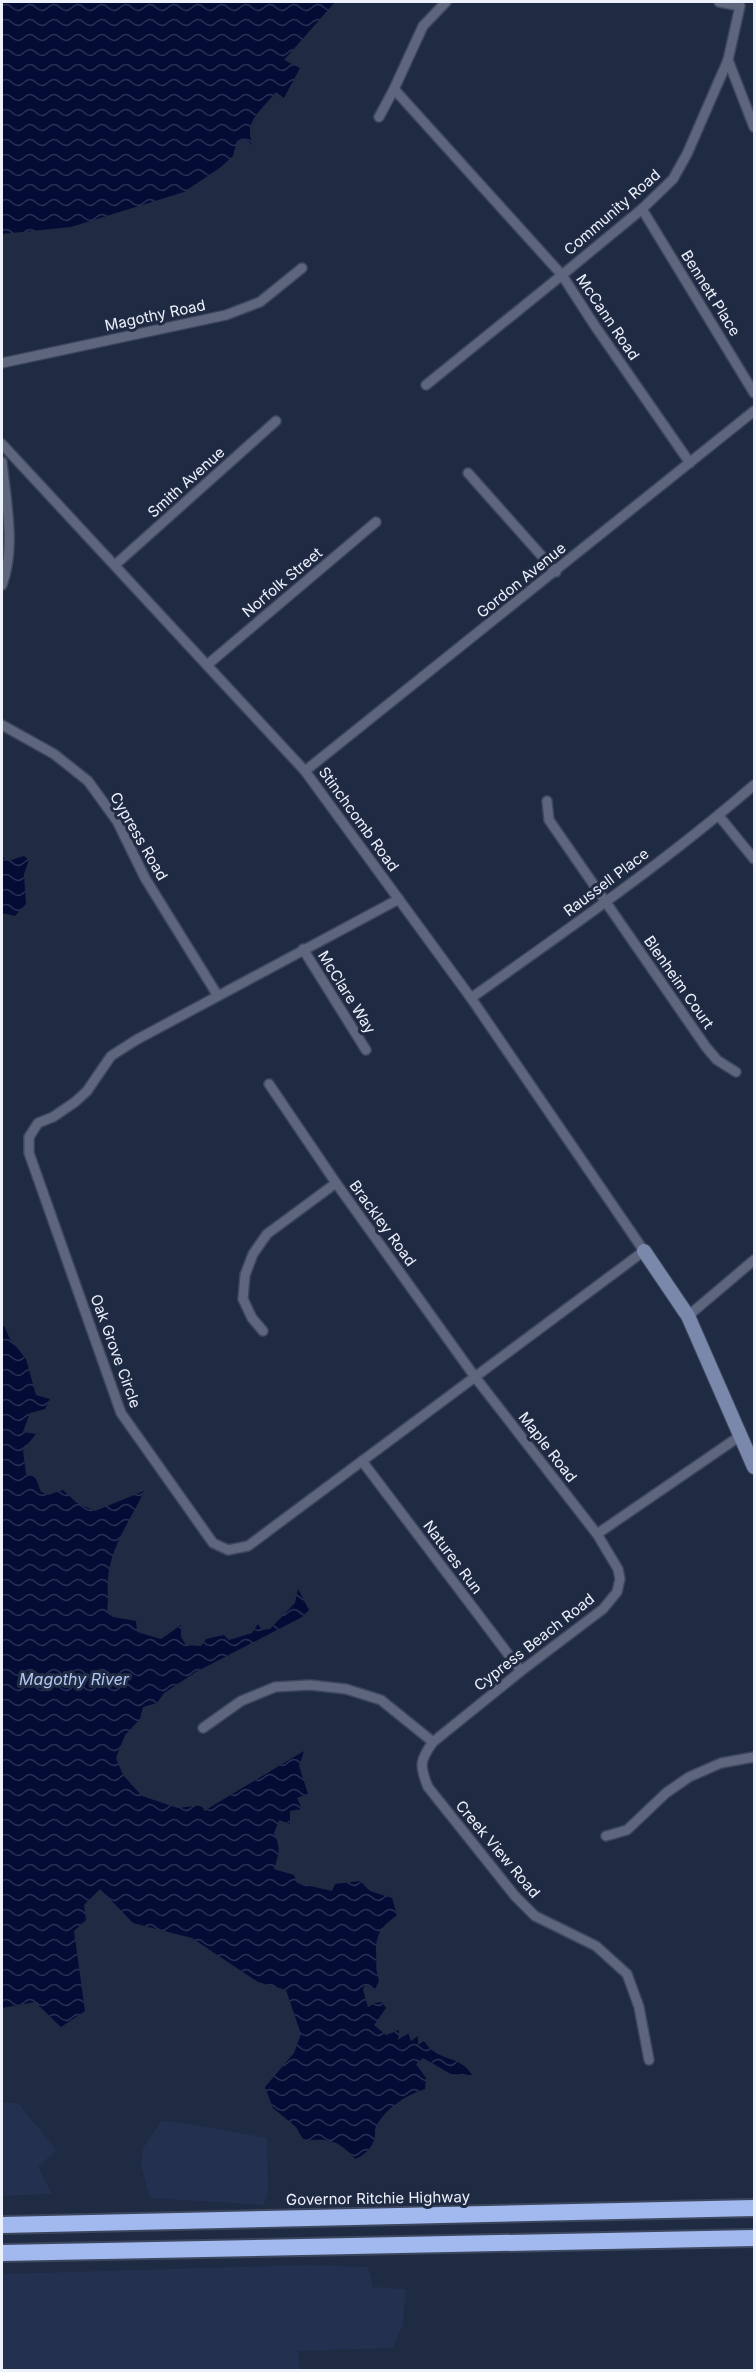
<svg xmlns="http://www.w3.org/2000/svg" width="756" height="2372" viewBox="0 0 756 2372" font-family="Inter,sans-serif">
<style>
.built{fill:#243050}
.water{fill:url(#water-waves)}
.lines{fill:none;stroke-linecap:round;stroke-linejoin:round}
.street-casing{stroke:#3c465d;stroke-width:12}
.secondary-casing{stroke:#3c465d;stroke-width:16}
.highway-casing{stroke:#3c465d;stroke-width:20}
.street{stroke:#5d667c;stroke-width:9}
.secondary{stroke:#7988ab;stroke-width:14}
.highway{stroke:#a2b9ef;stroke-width:16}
.labels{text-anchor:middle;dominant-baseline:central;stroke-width:6;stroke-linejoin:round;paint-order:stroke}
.street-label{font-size:15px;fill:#edf1fc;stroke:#1f2a43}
.water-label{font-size:16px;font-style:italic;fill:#b3c7f4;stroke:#1f2a43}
</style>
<defs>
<pattern id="water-waves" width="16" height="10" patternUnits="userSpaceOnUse" patternTransform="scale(1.5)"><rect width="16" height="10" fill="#030c35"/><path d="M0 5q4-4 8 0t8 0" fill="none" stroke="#283053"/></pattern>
</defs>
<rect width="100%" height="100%" fill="#1f2a43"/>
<g class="built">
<polygon points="2,2103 18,2103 56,2150 38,2167 52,2194 2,2196"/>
<polygon points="162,2121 184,2123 267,2138 268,2191 264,2205 150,2198 141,2165 143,2148"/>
<polygon points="308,2265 368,2267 373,2287 406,2289 403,2324 393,2348 298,2351 300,2370 2,2370 2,2274"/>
</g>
<g class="water">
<path d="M2,2H335L284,60L300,68L284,98L276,92C262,110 242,122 253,145L243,138L237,141L233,156L221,167L184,192L71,227L2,234Z"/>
<polygon points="24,856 29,860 24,874 26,904 15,916 2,913 2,857 8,861"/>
<path d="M2,1321L10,1339L26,1359L36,1395L50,1399L45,1409L30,1413L23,1432L36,1434L23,1450L26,1474L35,1476L41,1492L48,1495L63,1490L77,1503L95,1511L144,1491C131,1520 111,1545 108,1578C107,1589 109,1599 107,1610L113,1617L136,1621L137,1632L161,1639L181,1625V1637L186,1645L201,1646L206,1639L224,1635L229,1640L252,1633L258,1624L262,1630L270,1629L295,1603L298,1589L309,1610L302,1617L196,1672L164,1693L157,1703L143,1707L140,1719L125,1735L116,1758L123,1775L142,1796L178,1808L203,1805L204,1811L304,1751L299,1766L308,1794L297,1798L302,1809L290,1811V1824L279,1820L274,1833C281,1848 279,1854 274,1869L294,1875L297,1883L332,1891L335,1884L360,1881L370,1891L392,1898L397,1915C382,1927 376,1932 376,1952C377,1964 375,1968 379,1981L375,1989L365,1985L363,1990L368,2007L375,2003L382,2002L386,2008L374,2025L386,2035L399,2030L398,2040L408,2033L411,2041L418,2036V2045L424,2041C438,2063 460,2054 472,2075L451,2074L423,2058L416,2064L426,2078L425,2089C406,2095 387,2107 376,2126C374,2130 376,2135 374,2140C372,2148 363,2156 355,2159C338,2140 329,2138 304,2141L296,2127L273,2108L265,2087L294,2053L301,2034L286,1990L258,1982L192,1938L133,1923L100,1889L84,1905L86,1920L74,1931L85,2011L61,2027L35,2002L2,2008Z"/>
</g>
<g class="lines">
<defs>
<g id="street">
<polyline points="728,60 754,127"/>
<polyline points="394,89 562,275 595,326 690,463"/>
<polyline points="379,117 394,89 423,26 446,2"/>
<polyline points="642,209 754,393"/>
<polyline points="2,363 226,315 260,302 302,268"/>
<polyline points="426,385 562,275 642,209 673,179 687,154 728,60 740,6 719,2"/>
<polyline points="2,444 305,771 471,998 644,1251 248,1546 228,1550 213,1543 121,1413 29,1153 29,1137 38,1123 53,1117 75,1102 87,1091 111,1056 136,1040 399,899"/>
<path d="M2,462C6,502 16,547 2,585"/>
<polyline points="468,473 556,572"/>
<polyline points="115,565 276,421"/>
<polyline points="207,665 376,522"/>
<polyline points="2,725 54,754 88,781 117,821 145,878 218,996"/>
<polyline points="305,771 754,411"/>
<polyline points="547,801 549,820 706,1047 717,1060 736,1072"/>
<polyline points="719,816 754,859"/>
<polyline points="303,949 366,1050"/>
<path d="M471,998C567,930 665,862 754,785"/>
<polyline points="269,1084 336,1183 475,1377 597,1534"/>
<polyline points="688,1316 754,1260"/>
<polyline points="263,1331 252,1318 243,1299 245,1275 253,1254 267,1234 336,1183"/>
<polyline points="362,1461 521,1671"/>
<polyline points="203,1728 241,1701 275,1687 310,1685 346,1689 381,1700 433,1742"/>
<polyline points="606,1836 627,1830 666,1793 689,1777 721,1763 754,1757"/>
<path d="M649,2060L639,2007L627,1974L596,1946L535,1916L515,1896L428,1787C419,1765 420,1760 433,1742L521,1671L603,1609L617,1592L620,1579L618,1569L597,1534L740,1436"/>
</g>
<polyline id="secondary" points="644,1251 688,1316 754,1467"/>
<g id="highway">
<polyline points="2,2225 754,2208"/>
<polyline points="2,2253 754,2238"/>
</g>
</defs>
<use href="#street" class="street-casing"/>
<use href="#secondary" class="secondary-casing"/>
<use href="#highway" class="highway-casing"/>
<use href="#street" class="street"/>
<use href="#secondary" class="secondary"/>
<use href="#highway" class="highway"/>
</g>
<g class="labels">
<g class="street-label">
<text transform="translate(612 212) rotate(-41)">Community Road</text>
<text transform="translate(711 293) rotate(58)">Bennett Place</text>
<text transform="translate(155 315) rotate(-12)">Magothy Road</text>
<text transform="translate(608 317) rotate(56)">McCann Road</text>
<text transform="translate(186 482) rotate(-42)">Smith Avenue</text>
<text transform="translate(521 580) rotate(-39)">Gordon Avenue</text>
<text transform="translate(282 582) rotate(-40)">Norfolk Street</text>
<text transform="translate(359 819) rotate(54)">Stinchcomb Road</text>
<text transform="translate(139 836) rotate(60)">Cypress Road</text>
<text transform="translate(606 882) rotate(-37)">Raussell Place</text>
<text transform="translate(679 982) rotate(55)">Blenheim Court</text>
<text transform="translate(347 992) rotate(58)">McClare Way</text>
<text transform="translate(383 1223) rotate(54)">Brackley Road</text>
<text transform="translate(116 1351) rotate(70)">Oak Grove Circle</text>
<text transform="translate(548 1447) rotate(52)">Maple Road</text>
<text transform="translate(453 1557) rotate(53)">Natures Run</text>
<text transform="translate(534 1642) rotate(-38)">Cypress Beach Road</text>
<text transform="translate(498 1849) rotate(50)">Creek View Road</text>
<text transform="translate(378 2198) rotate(-1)">Governor Ritchie Highway</text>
</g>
<g class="water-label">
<text x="74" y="1679">Magothy River</text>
</g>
</g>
<rect width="756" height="2372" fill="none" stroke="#edf1fc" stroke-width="6"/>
</svg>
